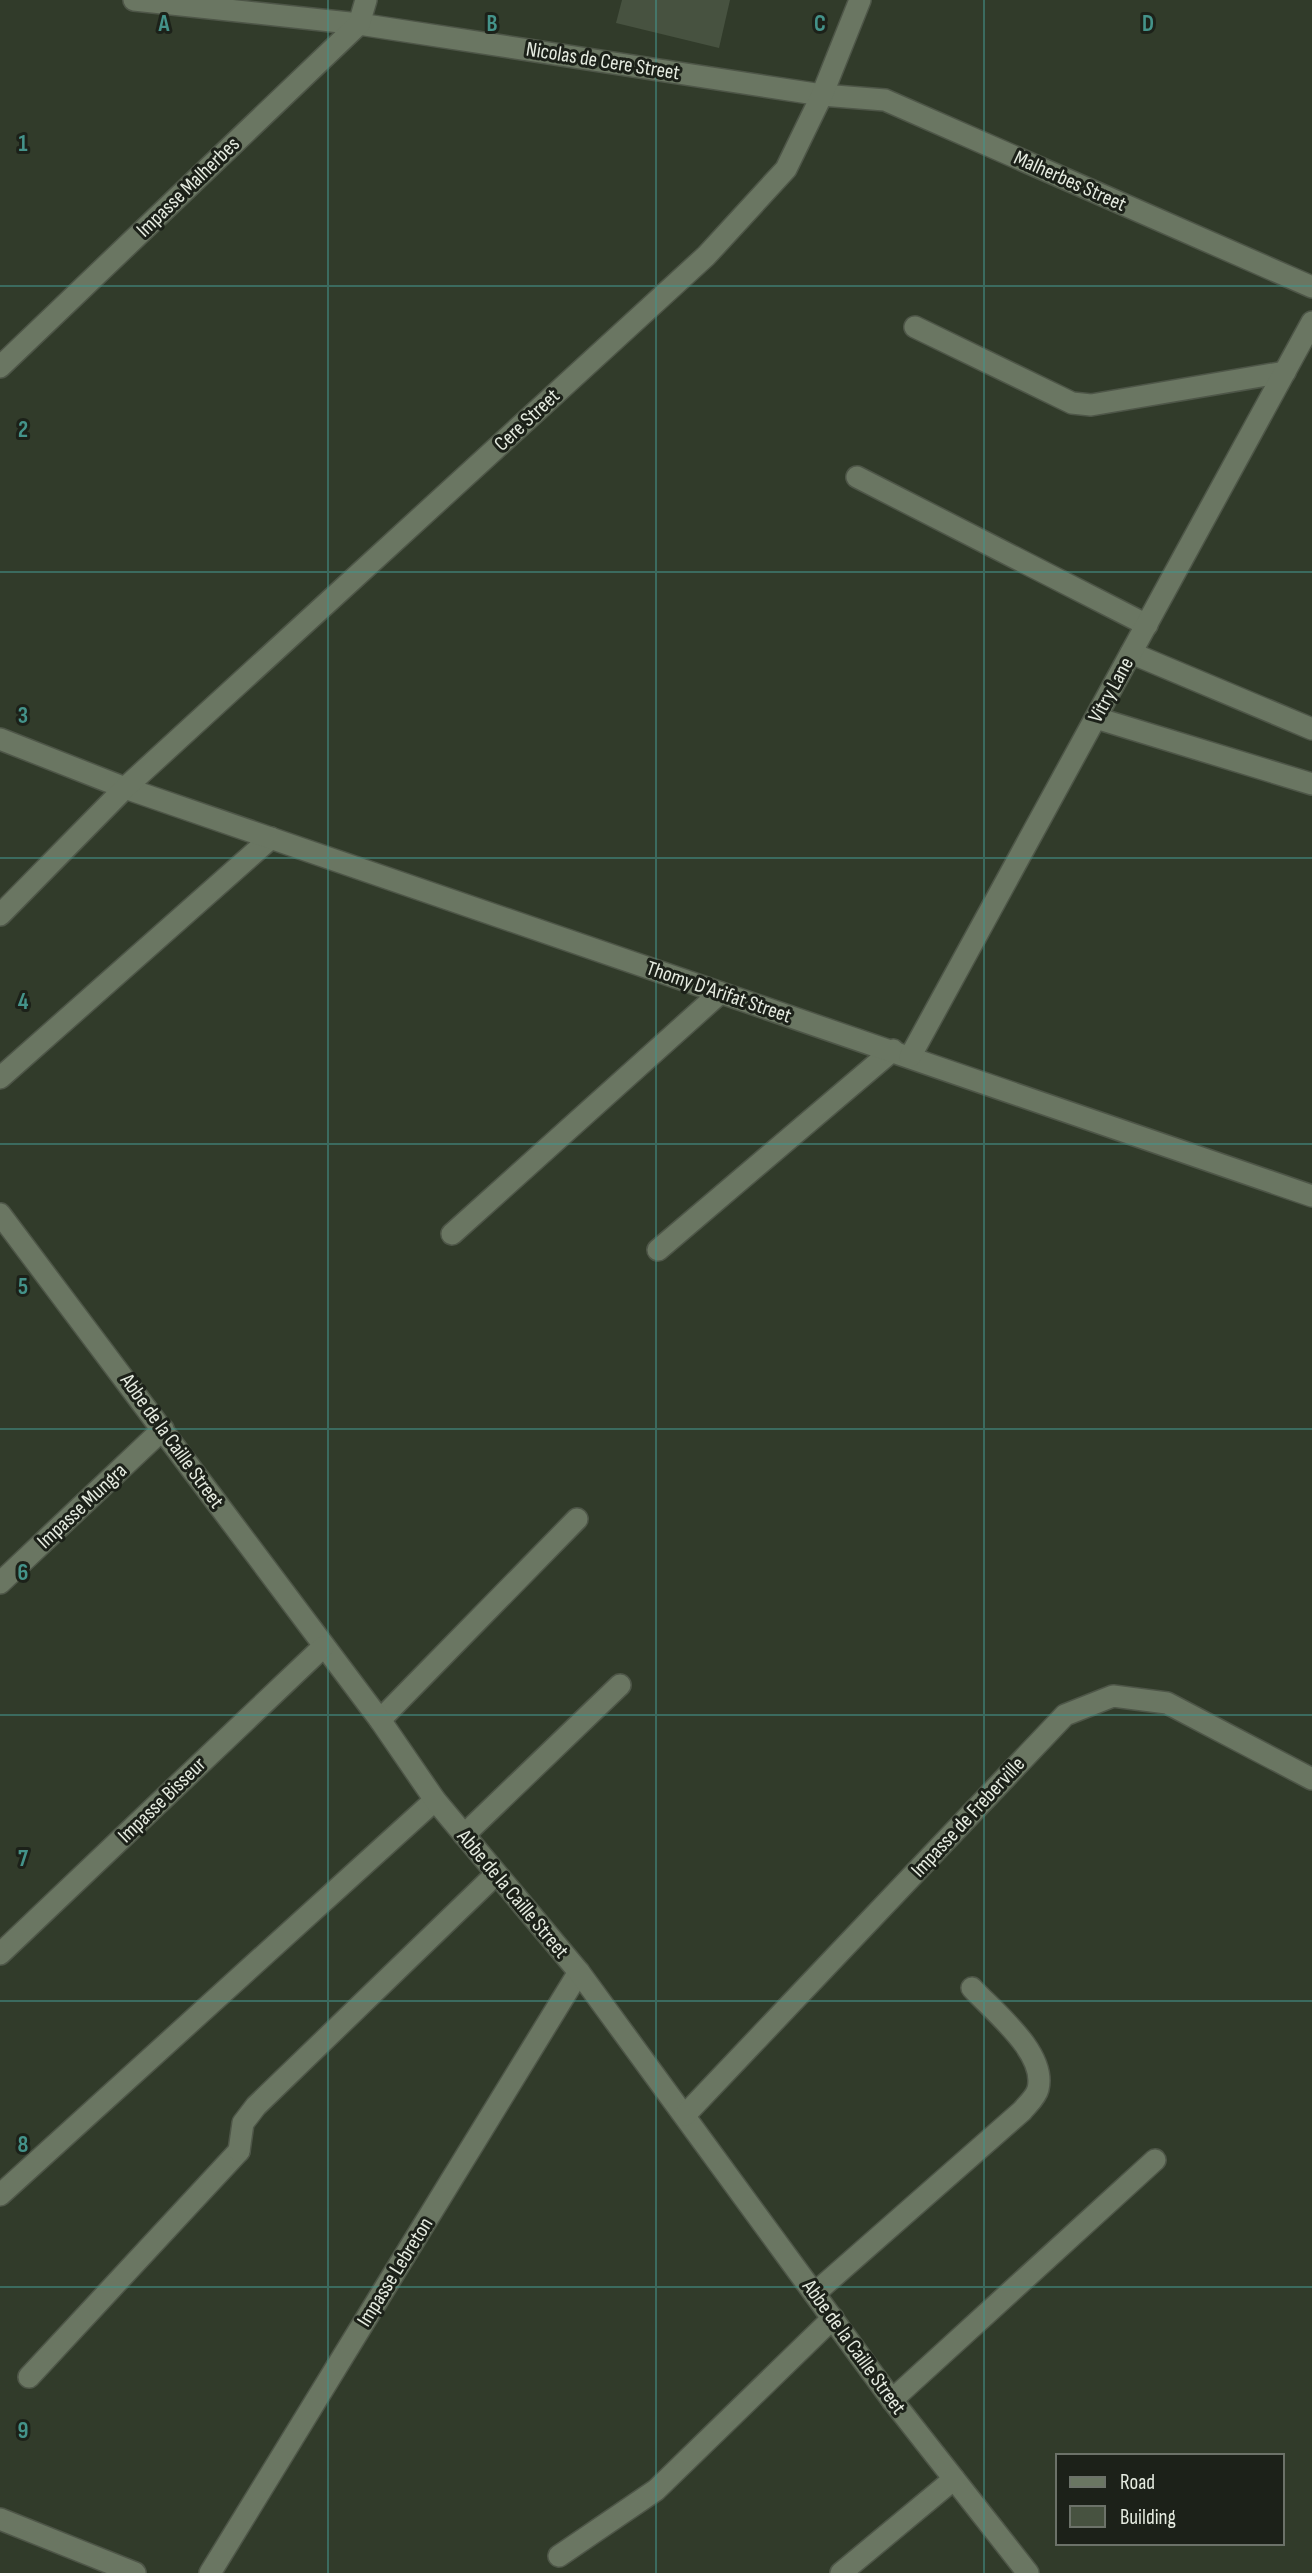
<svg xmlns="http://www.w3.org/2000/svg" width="1312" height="2573" viewBox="0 0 1312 2573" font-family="'Sofia Sans Condensed',sans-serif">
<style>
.building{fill:#475240}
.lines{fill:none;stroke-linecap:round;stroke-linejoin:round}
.lane-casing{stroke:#4e5648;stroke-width:24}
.street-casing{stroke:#4e5648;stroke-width:24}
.secondary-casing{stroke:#4e5648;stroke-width:24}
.lane{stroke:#6a7662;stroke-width:21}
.street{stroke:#6a7662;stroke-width:21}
.secondary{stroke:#6a7662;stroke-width:21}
.grid{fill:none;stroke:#44938a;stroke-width:2;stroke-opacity:0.55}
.labels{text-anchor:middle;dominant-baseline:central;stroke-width:6;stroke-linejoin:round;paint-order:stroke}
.street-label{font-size:21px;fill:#e5ebe0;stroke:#1c2119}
.grid-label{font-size:23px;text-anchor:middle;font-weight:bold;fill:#44938a;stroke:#1c2119;stroke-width:6;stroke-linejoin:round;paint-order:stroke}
</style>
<rect width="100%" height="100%" fill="#313b2a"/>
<polygon class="building" points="622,0 730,0 719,48 616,23"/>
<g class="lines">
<defs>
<g id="lane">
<polyline points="857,477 1147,625"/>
<polyline points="1131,653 1312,729"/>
<polyline points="1096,718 1312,784"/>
<polyline points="0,1078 271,838"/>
<polyline points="658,1250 893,1050"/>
<polyline points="0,1583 163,1429"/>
<polyline points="380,1720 577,1519"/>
<polyline points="464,1835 620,1685"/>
<polyline points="0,2195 435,1800"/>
<path d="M815,2293L1022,2111C1027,2105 1036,2097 1038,2089C1047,2053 994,2012 972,1988"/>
<polyline points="29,2377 239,2151"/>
<polyline points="892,2400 1155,2160"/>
<polyline points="210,2573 579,1972"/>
</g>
<g id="street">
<polyline points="134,0 359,24 822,95 885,100 1312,287"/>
<polyline points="915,327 1072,403 1091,405 1285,372"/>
<polyline points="0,367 359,24 366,0"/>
<polyline points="0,739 125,788 1312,1196"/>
<polyline points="910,1057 1312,322"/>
<polyline points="0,1214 380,1720 435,1800 579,1972 892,2400 1028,2573"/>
<polyline points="452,1234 720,993"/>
<polyline points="0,1954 323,1647"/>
<polyline points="685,2115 1065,1715 1113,1696 1167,1703 1312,1779"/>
<polyline points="239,2151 243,2123 256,2106 495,1875"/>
<polyline points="0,2519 135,2573"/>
<polyline points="559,2556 656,2490 833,2318"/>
<polyline points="841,2573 954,2479"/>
</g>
<polyline id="secondary" points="0,915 125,788 706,256 786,169 822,95 860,0"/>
</defs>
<use href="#lane" class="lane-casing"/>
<use href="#street" class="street-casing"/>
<use href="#secondary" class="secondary-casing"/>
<use href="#lane" class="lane"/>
<use href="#street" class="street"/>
<use href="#secondary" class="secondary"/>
</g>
<path class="grid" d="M328,0V2573M656,0V2573M984,0V2573M0,286H1312M0,572H1312M0,858H1312M0,1144H1312M0,1429H1312M0,1715H1312M0,2001H1312M0,2287H1312"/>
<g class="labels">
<g class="street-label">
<text transform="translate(603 61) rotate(9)">Nicolas de Cere Street</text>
<text transform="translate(1070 181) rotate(24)">Malherbes Street</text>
<text transform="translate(188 187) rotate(-44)">Impasse Malherbes</text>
<text transform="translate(527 420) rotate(-43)">Cere Street</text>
<text transform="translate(1111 690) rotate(-61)">Vitry Lane</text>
<text transform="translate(719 992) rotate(19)">Thomy D'Arifat Street</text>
<text transform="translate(172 1441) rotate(54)">Abbe de la Caille Street</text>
<text transform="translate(82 1506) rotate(-43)">Impasse Mungra</text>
<text transform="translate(162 1800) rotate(-44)">Impasse Bisseur</text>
<text transform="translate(968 1817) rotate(-47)">Impasse de Freberville</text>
<text transform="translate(513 1894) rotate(50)">Abbe de la Caille Street</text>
<text transform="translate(395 2272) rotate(-58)">Impasse Lebreton</text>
<text transform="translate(854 2347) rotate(54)">Abbe de la Caille Street</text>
</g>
</g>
<g class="grid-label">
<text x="164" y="31">A</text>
<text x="492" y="31">B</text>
<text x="820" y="31">C</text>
<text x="1148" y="31">D</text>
<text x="23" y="151">1</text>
<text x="23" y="437">2</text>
<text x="23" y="723">3</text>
<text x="23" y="1009">4</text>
<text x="23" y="1294">5</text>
<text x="23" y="1580">6</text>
<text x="23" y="1866">7</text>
<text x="23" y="2152">8</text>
<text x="23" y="2438">9</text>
</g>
<rect x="1056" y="2454" width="228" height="91" fill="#1c2119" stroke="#6c7269" stroke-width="2"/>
<rect x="1070" y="2477" width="35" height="10" fill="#6a7662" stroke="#6c7269" stroke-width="2"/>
<text x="1120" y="2489" font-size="21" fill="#e5ebe0">Road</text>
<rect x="1070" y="2506" width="35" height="21" fill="#475240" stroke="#6c7269" stroke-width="2"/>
<text x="1120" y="2524" font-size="21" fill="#e5ebe0">Building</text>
</svg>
